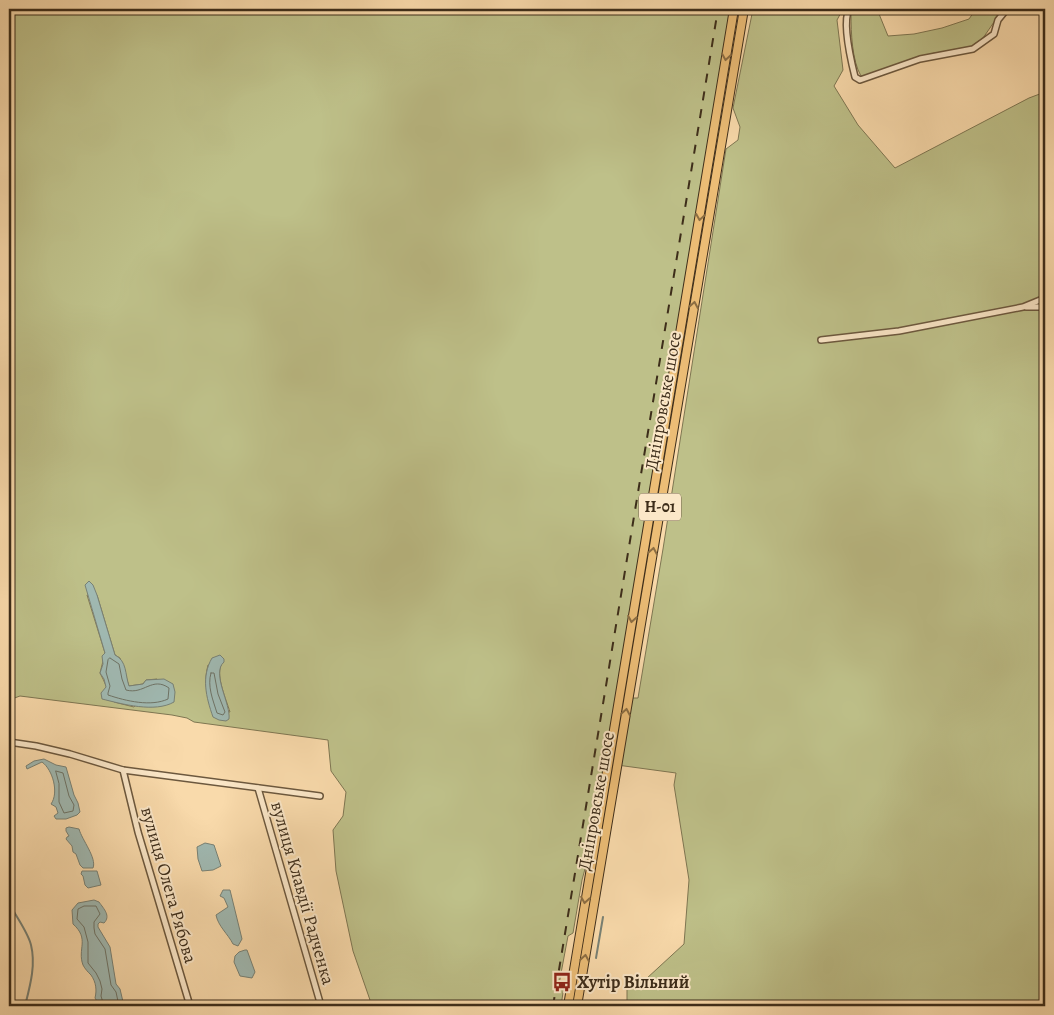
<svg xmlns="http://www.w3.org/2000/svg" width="1054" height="1015" viewBox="0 0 1054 1015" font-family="Alegreya,serif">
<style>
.green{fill:#bec089;stroke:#7e7652;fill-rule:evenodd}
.water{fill:#a0b9b2;stroke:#788175}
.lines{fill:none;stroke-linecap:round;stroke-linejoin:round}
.shore{stroke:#6e7366;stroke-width:1}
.stream{stroke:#788175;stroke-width:2}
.street-casing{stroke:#6c583e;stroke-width:8}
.primary-casing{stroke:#3d2d1a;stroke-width:10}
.street{stroke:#fbe7c8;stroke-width:5}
.primary{stroke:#ecbd76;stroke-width:8}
.rail{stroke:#3d2d1a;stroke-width:2;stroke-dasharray:9 9;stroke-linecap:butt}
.oneway{stroke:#8c6e43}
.labels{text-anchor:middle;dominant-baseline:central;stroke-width:4;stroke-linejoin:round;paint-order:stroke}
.shield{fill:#fbe7c8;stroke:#76654e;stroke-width:1}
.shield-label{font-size:16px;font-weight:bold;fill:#3d2d1a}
.street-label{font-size:18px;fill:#3d2d1a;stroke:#fbe7c8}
.poi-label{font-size:18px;font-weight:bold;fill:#3d2d1a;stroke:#fbe7c8;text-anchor:start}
</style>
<rect width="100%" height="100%" fill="#f9daab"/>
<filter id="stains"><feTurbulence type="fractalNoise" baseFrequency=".004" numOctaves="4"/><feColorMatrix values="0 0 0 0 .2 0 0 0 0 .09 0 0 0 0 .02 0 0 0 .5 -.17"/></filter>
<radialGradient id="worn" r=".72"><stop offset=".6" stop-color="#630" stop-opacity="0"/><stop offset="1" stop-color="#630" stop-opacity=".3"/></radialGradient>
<g class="green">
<path d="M9,9H734L600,813L582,880L573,933L568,936L559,984L564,986L561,1006H374L370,1000L353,951L336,871L333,830L343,816L346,792L331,771L328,740L194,722L187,718L172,715L20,696L9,700ZM87,595H97L115,655L120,658L129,686L143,684L146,680L157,679L134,707L114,702C108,692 105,682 100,673L105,653ZM208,665H221C216,677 226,699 230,712H212C208,695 203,683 208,665Z"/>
<polygon points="753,9 843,9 837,20 843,70 834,86 858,125 895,168 1029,98 1045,92 1045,1006 627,1006 627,981 646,979 684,944 689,880 674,785 676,773 617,765 628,698 638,698 663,549 726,149 738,140 740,127 733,108"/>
<path d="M860,9H877L888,36L914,34L942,28L969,19L976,9H1003L983,38L969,48L934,53L898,64L870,76H861C852,61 851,32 851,15Z"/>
</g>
<g class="water">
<path d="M89,581L93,585L97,595L115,655C127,661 125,674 129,686L143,684L146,680L164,679L173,684L175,692L174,702C155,713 122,704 102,699L101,693L106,687L104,679L100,673L103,664L102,656L105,653L85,585Z"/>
<path d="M220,655L224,659V662C211,673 231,704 229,719L226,721L219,720L213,717C206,697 201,677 212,658Z"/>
<path d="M44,759L56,765L66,767L74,795L78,803L80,812L77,815L66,819H56L54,816L58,813L56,807L51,804C59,793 53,770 42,762L27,769L26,766L34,761Z"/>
<path d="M69,827L79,829C82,840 97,858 93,868H83L80,865L76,854L73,852L72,846L66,839L67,837L69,836L66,831V828Z"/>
<polygon points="205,843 214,845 221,866 213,870 202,871 198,859 197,847"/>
<polygon points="82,871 97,871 101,885 88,888 85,885 83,876 81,874"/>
<path d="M223,890H230L242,939L238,946L233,944C228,934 218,926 216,915L228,907L224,898L220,896Z"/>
<path d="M94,900L99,902C104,909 111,916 104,923L100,922L98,924V927L110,947L116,984L120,989L124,1006H100L95,998C97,990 96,982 91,975C88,972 85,969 83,965C77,949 90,939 73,924L72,910L78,903Z"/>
<polygon points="245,950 247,950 255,972 252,978 240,976 234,962 235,956 239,952"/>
</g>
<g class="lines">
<g class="shore">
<path d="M110,658L119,664L122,679L126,690C144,695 152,676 169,688L168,699C151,707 126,701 108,695V693L110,686L106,672L108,660Z"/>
<path d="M211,673H214L218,694L225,712L223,715L217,713C213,700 207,686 211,673Z"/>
<polygon points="56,771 63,773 69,796 74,805 73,811 64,813 59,802 59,784"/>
<polyline points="104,1006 101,996 102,989 100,981 96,973 88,963 88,942 84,927 77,919 78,909 84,906 96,906 100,914 94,922 94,928 95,934 105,949 111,985 116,992 119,1006"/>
</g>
<g class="stream">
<path d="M9,903C15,915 28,932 31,945C36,965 30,986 25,1006"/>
<polyline points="596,958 603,917"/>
</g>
<defs>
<g id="street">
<path d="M849,9C842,23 851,61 855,77L860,80L920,59L973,49L994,34L998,20L1007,9"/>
<polyline points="1026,307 1045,307"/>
<polyline points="821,340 899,331 1023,307 1045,298"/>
<polyline points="9,742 36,746 70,754 123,770 320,796"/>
<polyline points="123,770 138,832 190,1006"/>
<polyline points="258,788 321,1006"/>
</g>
<g id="primary">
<polyline points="568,1006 734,9"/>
<polyline points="577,1006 744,9"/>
</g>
</defs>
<use href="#street" class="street-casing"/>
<use href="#primary" class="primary-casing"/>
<use href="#street" class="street"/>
<use href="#primary" class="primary"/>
<polyline class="rail" points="553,1006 718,9"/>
</g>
<defs><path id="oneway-chevron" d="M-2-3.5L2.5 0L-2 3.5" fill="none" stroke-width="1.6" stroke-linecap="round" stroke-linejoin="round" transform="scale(1.25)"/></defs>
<g class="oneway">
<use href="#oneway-chevron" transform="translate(726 57) rotate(99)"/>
<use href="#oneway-chevron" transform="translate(700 217) rotate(99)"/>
<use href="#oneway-chevron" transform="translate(694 305) rotate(-80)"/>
<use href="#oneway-chevron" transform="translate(653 551) rotate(-80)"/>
<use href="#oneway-chevron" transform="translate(632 619) rotate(100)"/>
<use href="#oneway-chevron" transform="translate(626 712) rotate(-80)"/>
<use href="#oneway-chevron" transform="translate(585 900) rotate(99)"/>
<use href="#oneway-chevron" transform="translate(585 958) rotate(-81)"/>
</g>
<defs>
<symbol id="bus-bare" viewBox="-9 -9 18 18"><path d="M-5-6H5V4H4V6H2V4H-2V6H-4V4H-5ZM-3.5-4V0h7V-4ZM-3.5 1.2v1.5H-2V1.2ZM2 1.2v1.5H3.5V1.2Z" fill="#8f2418" stroke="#fbe7c8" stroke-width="2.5" paint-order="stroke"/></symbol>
</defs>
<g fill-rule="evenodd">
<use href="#bus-bare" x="548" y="968" width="28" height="28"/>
</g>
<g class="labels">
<rect class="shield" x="639" y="493.5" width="42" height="27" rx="4"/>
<g class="shield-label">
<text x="660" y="507">Н-01</text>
</g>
<g class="street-label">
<text transform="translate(663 401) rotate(-80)">Дніпровське шосе</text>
<text transform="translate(596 801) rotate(-80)">Дніпровське шосе</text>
<text transform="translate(169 885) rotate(74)">вулиця Олега Рябова</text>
<text transform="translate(303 893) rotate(74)">вулиця Клавдії Радченка</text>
</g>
<g class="poi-label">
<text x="577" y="982">Хутір Вільний</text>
</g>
</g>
<rect width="1054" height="1015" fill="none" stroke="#f9daab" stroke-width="30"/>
<rect x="10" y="10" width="1034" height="995" fill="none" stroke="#3d2d1a" stroke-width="2.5"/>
<rect x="15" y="15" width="1024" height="985" fill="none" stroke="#3d2d1a"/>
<rect width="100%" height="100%" filter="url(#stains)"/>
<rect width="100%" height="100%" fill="url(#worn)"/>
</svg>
